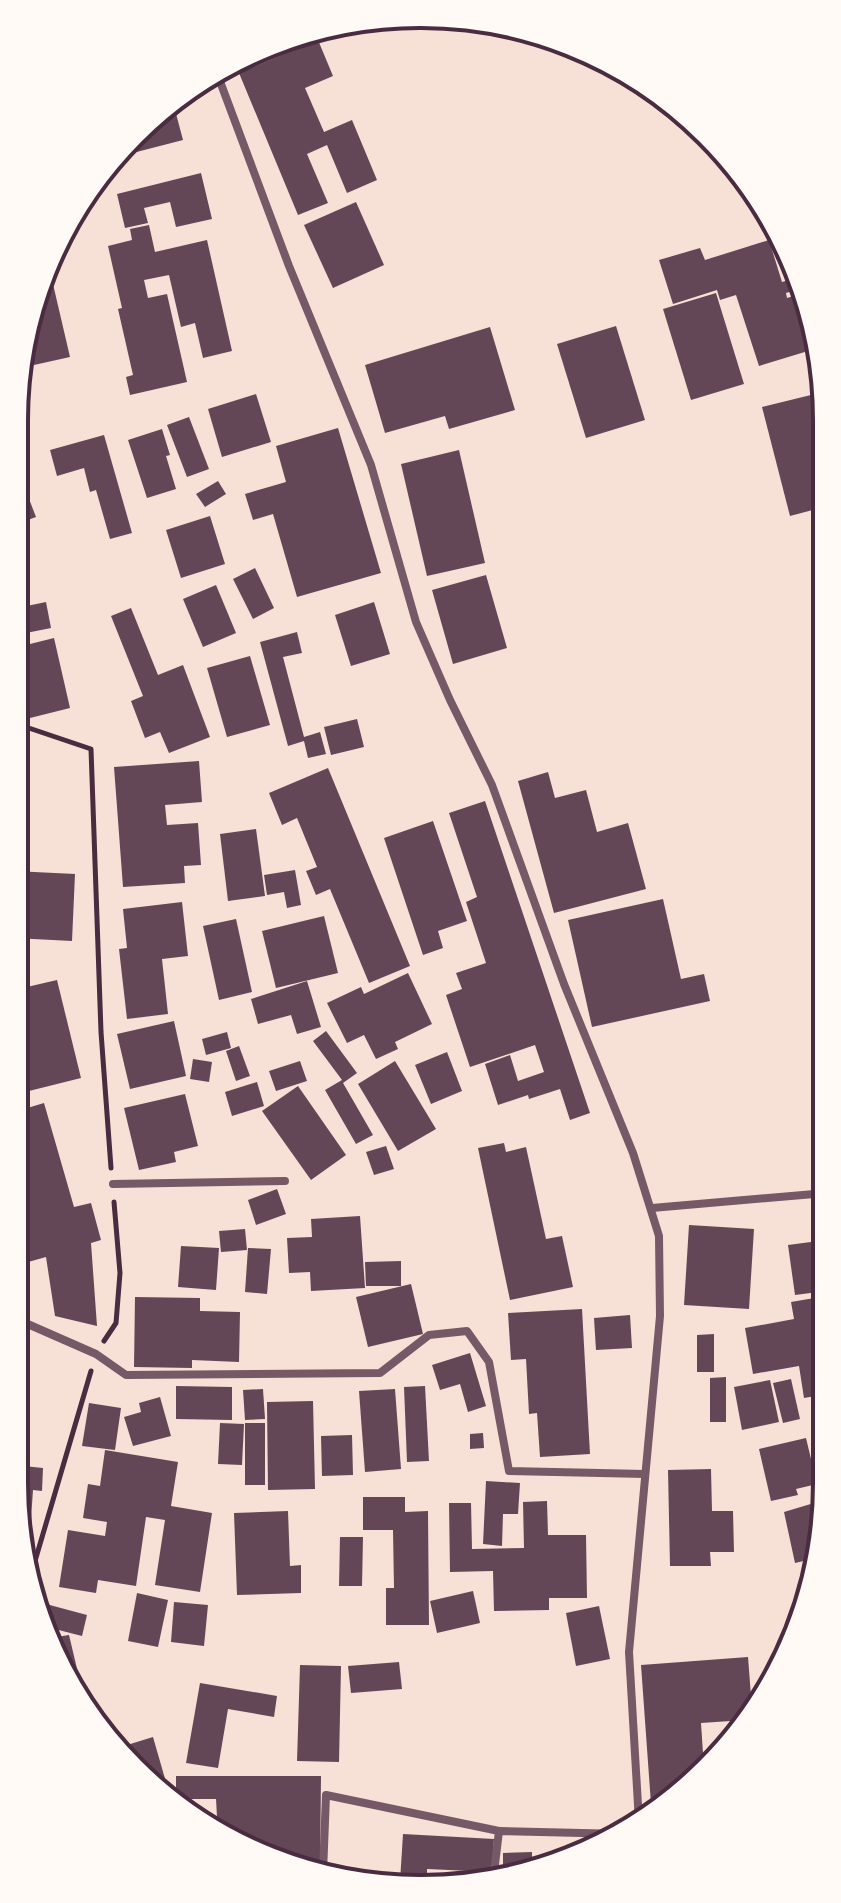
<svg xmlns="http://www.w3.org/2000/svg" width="841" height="1903" viewBox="0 0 841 1903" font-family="'Work Sans',sans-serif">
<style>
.building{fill:#644757}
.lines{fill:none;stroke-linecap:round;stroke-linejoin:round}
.path{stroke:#4a2c40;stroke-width:5}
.minor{stroke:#755966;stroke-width:8}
.rim{fill:none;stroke:#4a2c40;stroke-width:4}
</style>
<rect width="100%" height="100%" fill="#f7e1d7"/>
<g class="building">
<polygon points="318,40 333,76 305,88 324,132 352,120 377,180 347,193 327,145 307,154 328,203 298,215 239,73"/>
<polygon points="174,106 183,140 125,155 123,148 133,133"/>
<polygon points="201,173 212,219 176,227 170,202 144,208 148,223 125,228 117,194"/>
<polygon points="356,202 384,265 333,288 304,225"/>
<polygon points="149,225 155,252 207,240 232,351 203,358 195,323 181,327 169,275 144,280 148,298 167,294 187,382 130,395 126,377 133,375 118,309 122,308 108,246 132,240 130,229"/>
<polygon points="769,240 782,282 799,277 802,288 786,293 787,298 803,293 817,342 806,345 808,351 759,366 736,295 720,300 717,290 673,304 659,260 700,248 705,260"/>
<polygon points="53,284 70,357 25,367 41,287"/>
<polygon points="716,293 744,384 691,400 663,309"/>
<polygon points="616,326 645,420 586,438 557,344"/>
<polygon points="490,327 515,410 449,429 445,416 385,433 365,365"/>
<polygon points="819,393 824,412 824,507 790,516 762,407"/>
<polygon points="256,394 271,442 222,457 208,409"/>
<polygon points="189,417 209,469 187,477 167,425"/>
<polygon points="338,428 381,573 297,597 273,514 253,520 245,494 286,482 276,446"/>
<polygon points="162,429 170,455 166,456 176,489 147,498 128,440"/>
<polygon points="104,435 132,533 110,539 96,490 90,492 84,468 57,476 50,450"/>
<polygon points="459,450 485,563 427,576 401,464"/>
<polygon points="14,460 36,517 14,525"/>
<polygon points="218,481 226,494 205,507 196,494"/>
<polygon points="210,516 225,564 181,578 166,530"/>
<polygon points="255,568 274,608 253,619 233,579"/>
<polygon points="486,575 507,648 453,664 432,590"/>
<polygon points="216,585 236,633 203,647 183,599"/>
<polygon points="46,602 51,628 26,633 22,607"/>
<polygon points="374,602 390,654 351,666 335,615"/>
<polygon points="131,608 158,675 183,665 210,737 169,753 160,732 145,738 131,701 143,696 111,616"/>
<polygon points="297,632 302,653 283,657 304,737 320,732 326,754 308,758 304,741 288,746 260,642"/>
<polygon points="54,638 70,708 22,720 14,688 14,648"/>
<polygon points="250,656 270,725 227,737 207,668"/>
<polygon points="357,719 364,747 331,755 324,727"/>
<polygon points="199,761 202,802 165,805 167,825 198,823 201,865 184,866 185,883 123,887 114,767"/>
<polygon points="328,768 410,966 369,983 330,889 316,895 306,871 317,867 297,818 282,825 269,793"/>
<polygon points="548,772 555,798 586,790 597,832 628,823 646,889 554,913 518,781"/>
<polygon points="485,801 590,1113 570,1120 560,1089 529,1099 528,1095 498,1105 485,1064 510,1055 518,1081 544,1072 535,1045 470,1067 446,995 462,989 456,973 486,963 466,902 477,897 449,813"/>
<polygon points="433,821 467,921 438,931 443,948 423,955 384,838"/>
<polygon points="256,829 265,896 228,901 220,834"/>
<polygon points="295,870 301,905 287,908 284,892 267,895 264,875"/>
<polygon points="14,871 75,874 72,941 14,938"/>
<polygon points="663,899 681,979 704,974 710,1001 592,1027 568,920"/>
<polygon points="182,902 188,956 162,959 168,1014 127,1019 119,949 127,948 123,909"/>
<polygon points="324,916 338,973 276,988 262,931"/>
<polygon points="236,919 252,992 219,1000 203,926"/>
<polygon points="408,973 432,1024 395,1042 398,1049 376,1059 364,1035 347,1043 327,1003 361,987 364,994"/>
<polygon points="57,980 81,1078 29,1091 14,1028 14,990"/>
<polygon points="307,981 321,1027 297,1034 291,1015 258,1024 251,999"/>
<polygon points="174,1021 186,1076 130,1089 117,1034"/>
<polygon points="326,1031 357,1073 343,1083 373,1135 356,1144 325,1090 342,1080 313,1041"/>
<polygon points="227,1032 231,1048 206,1055 202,1039"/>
<polygon points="239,1046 250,1076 236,1081 226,1051"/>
<polygon points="447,1052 462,1091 431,1104 415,1065"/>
<polygon points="193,1059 212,1062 209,1082 190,1079"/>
<polygon points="300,1061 307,1081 276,1091 269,1071"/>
<polygon points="395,1061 436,1129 398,1151 358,1084"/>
<polygon points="257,1082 264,1106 232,1116 225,1092"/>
<polygon points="298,1086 346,1155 311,1180 262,1111"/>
<polygon points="185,1094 198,1146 174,1152 176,1162 139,1170 124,1108"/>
<polygon points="44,1103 74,1207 91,1203 101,1240 91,1243 97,1326 55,1316 46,1257 14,1266 14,1112"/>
<polygon points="504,1143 506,1152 526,1147 546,1239 562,1236 573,1287 510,1300 478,1148"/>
<polygon points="386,1146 394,1169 374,1175 366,1152"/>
<polygon points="277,1189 286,1214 256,1225 248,1200"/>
<polygon points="360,1216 365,1288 311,1291 310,1272 289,1273 287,1238 312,1237 311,1219"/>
<polygon points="689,1225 754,1229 749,1309 684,1305"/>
<polygon points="245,1229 247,1250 221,1252 219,1231"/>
<polygon points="826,1240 826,1291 795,1295 788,1245"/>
<polygon points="181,1246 219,1248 216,1290 178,1287"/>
<polygon points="248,1248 271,1249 267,1294 245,1292"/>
<polygon points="401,1261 401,1286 366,1286 365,1262"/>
<polygon points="411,1284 423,1334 368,1347 356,1297"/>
<polygon points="826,1296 827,1394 804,1398 799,1366 753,1374 745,1328 794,1319 791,1302"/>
<polygon points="135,1297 200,1298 200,1311 240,1312 239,1362 192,1360 192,1368 134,1367"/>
<polygon points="582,1309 590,1454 540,1457 537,1413 529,1414 526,1359 511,1360 508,1313"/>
<polygon points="630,1315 632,1348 596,1350 594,1318"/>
<polygon points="714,1334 714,1372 697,1372 697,1335"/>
<polygon points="470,1353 486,1406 468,1412 460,1384 440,1390 432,1365"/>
<polygon points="726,1377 726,1422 710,1422 710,1378"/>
<polygon points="791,1379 800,1419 783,1423 773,1383"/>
<polygon points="770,1380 779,1422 742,1430 734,1387"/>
<polygon points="176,1386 232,1387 232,1420 176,1419"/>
<polygon points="425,1386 429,1461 407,1462 404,1387"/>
<polygon points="263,1389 265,1419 245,1420 243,1390"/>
<polygon points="395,1389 401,1469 365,1472 359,1391"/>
<polygon points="160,1397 171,1436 133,1446 124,1417 141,1412 139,1403"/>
<polygon points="827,1397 827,1447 826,1447 815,1400"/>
<polygon points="313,1401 315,1489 268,1490 267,1402"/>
<polygon points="89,1403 121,1408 115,1450 82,1446"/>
<polygon points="220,1423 244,1424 242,1465 218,1464"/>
<rect x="245" y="1423" width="20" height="62"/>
<polygon points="483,1433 484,1448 470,1449 470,1434"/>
<polygon points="352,1435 353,1475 322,1476 321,1436"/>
<polygon points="806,1438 817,1484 796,1489 798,1495 771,1501 759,1449"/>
<polygon points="105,1450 178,1462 171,1506 212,1513 200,1592 155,1585 165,1520 146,1517 136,1586 98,1580 96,1593 59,1587 68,1530 105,1536 107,1522 83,1518 88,1484 100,1486"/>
<polygon points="14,1465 43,1468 42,1491 33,1490 31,1519 20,1518"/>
<polygon points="711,1469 712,1511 733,1511 734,1552 710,1552 711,1566 670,1566 668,1470"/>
<polygon points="486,1481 520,1483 518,1514 503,1514 502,1546 483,1544"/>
<polygon points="363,1497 405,1497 405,1512 428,1511 429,1625 386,1625 386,1588 394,1588 393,1530 363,1530"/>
<polygon points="547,1501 548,1535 586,1535 587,1598 549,1598 549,1610 494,1611 493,1571 450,1572 449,1503 471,1503 472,1549 524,1548 523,1502"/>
<polygon points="814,1503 820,1520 817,1531 807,1534 817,1533 812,1559 795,1563 784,1512"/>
<polygon points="288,1511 290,1566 301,1565 301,1593 237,1595 234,1513"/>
<polygon points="340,1537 363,1537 362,1586 339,1586"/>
<polygon points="473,1591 480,1623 437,1633 430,1601"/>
<polygon points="137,1593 168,1600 158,1647 128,1641"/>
<polygon points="174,1602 208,1605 204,1646 171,1642"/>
<polygon points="46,1604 87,1615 82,1636 43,1626 41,1622"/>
<polygon points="599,1606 610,1659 576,1666 566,1613"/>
<polygon points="69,1635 83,1694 82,1694 50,1638"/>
<polygon points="748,1657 752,1709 745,1720 701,1723 704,1768 662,1803 651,1804 641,1665"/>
<polygon points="399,1662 402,1689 351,1693 348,1666"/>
<polygon points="300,1665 341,1666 339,1762 297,1761"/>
<polygon points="200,1683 277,1696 274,1717 228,1709 218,1768 186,1763"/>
<polygon points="153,1737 170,1796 114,1749"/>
<polygon points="176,1776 321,1776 320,1873 218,1835 216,1799 176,1799"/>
<polygon points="403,1834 494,1839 492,1872 427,1869 427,1881 400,1881"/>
<polygon points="532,1852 532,1869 503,1880 503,1853"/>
<polygon points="538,1857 562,1858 538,1867"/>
</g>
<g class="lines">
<g class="path">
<polyline points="14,723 91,749 101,1032 111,1168"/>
<polyline points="104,1341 116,1323 120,1273 114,1202"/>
<polyline points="30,1578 91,1371"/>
</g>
<g class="minor">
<polyline points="218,76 289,266 371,465 416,622 450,700 492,785 564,984 633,1153 659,1236 660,1316 629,1652 639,1822"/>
<polyline points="113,1184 285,1181"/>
<polyline points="652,1208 826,1193"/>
<polyline points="14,1318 96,1354 126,1375 380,1373 429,1335 467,1331 489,1362 509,1471 645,1474"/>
<polyline points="323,1873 326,1795 499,1831"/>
<polyline points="493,1881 499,1831 624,1834"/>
</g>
</g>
<path d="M0 0H841V1903H0ZM420 28H421A392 392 0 0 1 813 420V1483A392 392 0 0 1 421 1875H420A392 392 0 0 1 28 1483V420A392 392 0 0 1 420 28Z" fill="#fffaf5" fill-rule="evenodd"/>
<path class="rim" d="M420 28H421A392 392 0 0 1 813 420V1483A392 392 0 0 1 421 1875H420A392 392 0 0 1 28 1483V420A392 392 0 0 1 420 28Z"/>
</svg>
